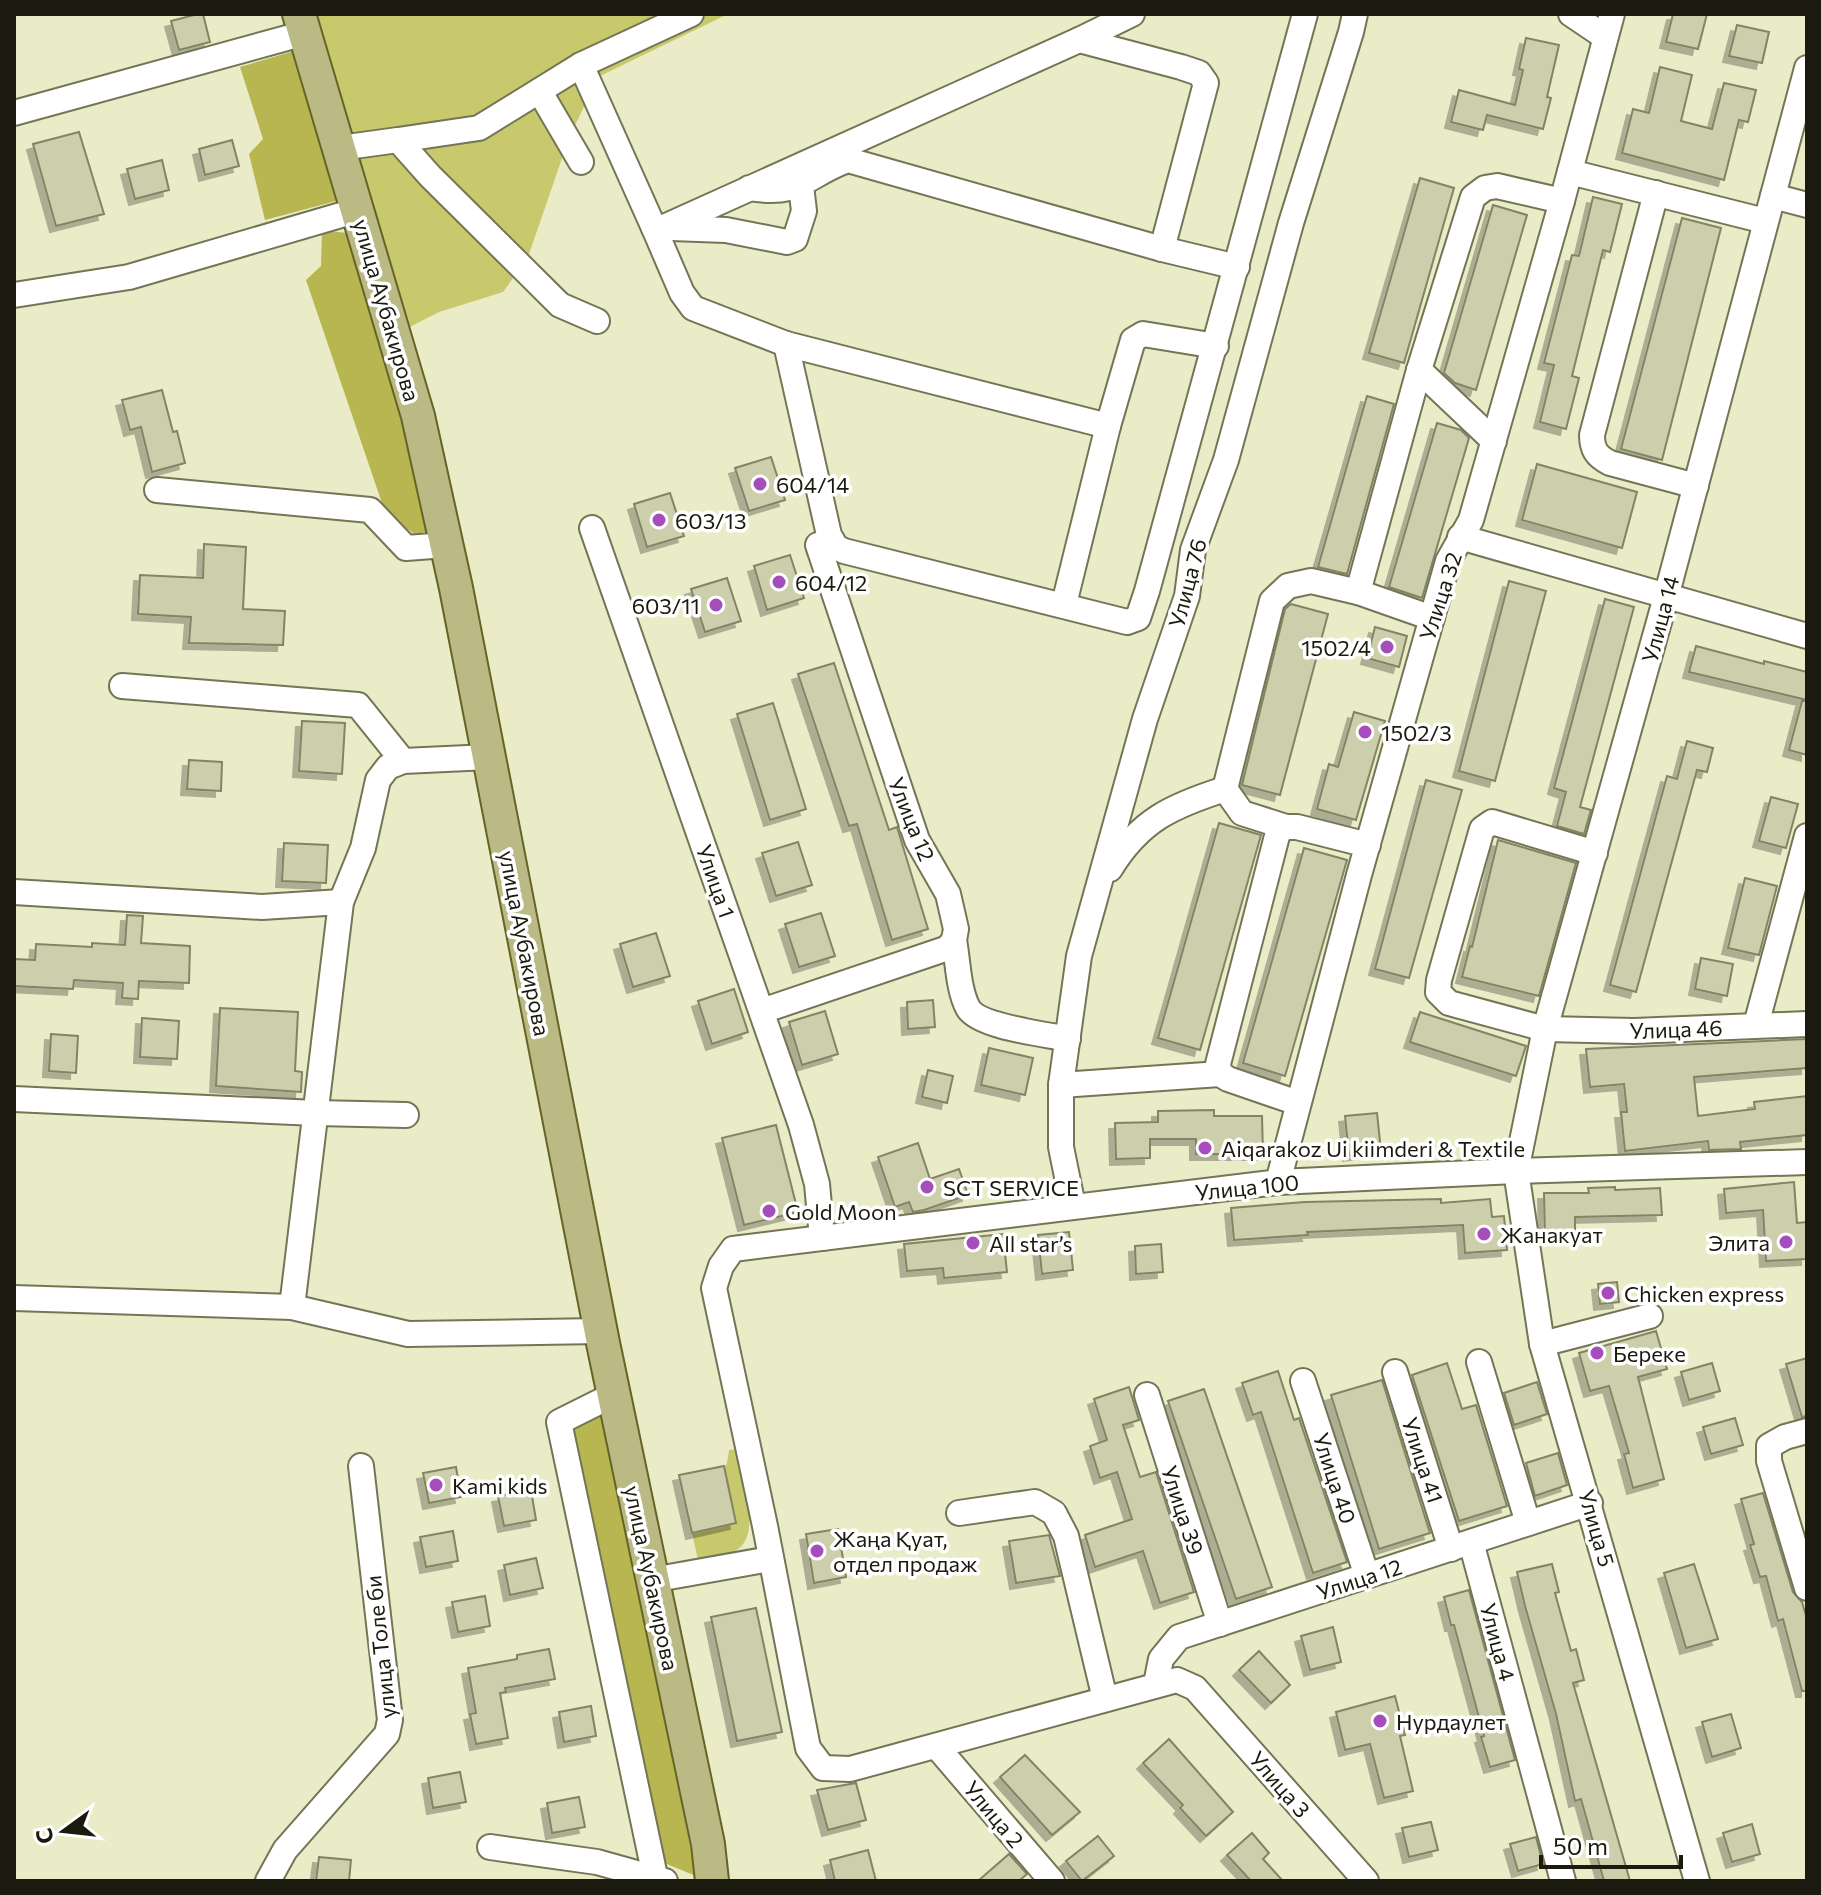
<svg xmlns="http://www.w3.org/2000/svg" width="1821" height="1895" viewBox="0 0 1821 1895" font-family="Commissioner,sans-serif">
<style>
.green{fill:#c8c86d}
.forest{fill:#b7b651}
.building{fill:#cdceac;stroke:#838464;stroke-width:2;filter:url(#shadow)}
.lines{fill:none;stroke-linecap:round;stroke-linejoin:round}
.minor-casing{stroke:#747555;stroke-width:28}
.major-casing{stroke:#656426;stroke-width:36}
.minor{stroke:#fff;stroke-width:24}
.major{stroke:#bbba85;stroke-width:32}
.poi-dot{fill:#a54ebb;stroke:#fff;stroke-width:3}
.labels{text-anchor:middle;dominant-baseline:central;stroke-width:7;stroke-linejoin:round;paint-order:stroke}
.street-label{font-size:22px;fill:#1a1b0e;stroke:#fff}
.poi-label{font-size:22px;fill:#1a1b0e;stroke:#fff;text-anchor:start}
</style>
<defs>
<filter id="shadow"><feDropShadow dx="-6" dy="6" stdDeviation="0" flood-color="#0004"/></filter>
</defs>
<rect width="100%" height="100%" fill="#eaecc8"/>
<g class="green">
<polygon points="299,14 728,14 598,77 569,138 528,257 503,292 439,312 394,335"/>
<path d="M737,1449C742,1473 764,1536 735,1551C725,1556 710,1557 698,1560L692,1533L727,1463L729,1450Z"/>
</g>
<g class="forest">
<polygon points="294,51 336,201 265,220 249,154 263,139 240,67"/>
<polygon points="322,230 347,233 437,530 414,534 385,512 306,280 321,266"/>
<polygon points="605,1414 696,1876 657,1860 569,1425"/>
</g>
<g class="building">
<polygon points="198,14 203,14 210,42 179,50 171,21"/>
<polygon points="1673,14 1707,14 1698,49 1666,42"/>
<polygon points="1737,25 1769,32 1762,63 1729,56"/>
<polygon points="1526,38 1559,45 1547,97 1551,98 1543,129 1487,115 1483,130 1451,122 1459,90 1515,105 1523,70 1519,69"/>
<polygon points="1660,67 1692,75 1681,121 1712,129 1724,83 1756,90 1748,122 1739,120 1724,180 1622,153 1633,109 1649,113"/>
<polygon points="79,132 104,214 56,226 33,144"/>
<polygon points="232,140 239,166 205,175 199,149"/>
<polygon points="162,160 169,190 135,199 127,169"/>
<polygon points="1420,178 1454,188 1404,363 1369,353"/>
<polygon points="1593,197 1622,204 1610,252 1603,250 1572,376 1579,378 1566,429 1540,422 1554,365 1544,363 1572,255 1579,256"/>
<polygon points="1493,205 1527,215 1476,390 1455,383 1444,373"/>
<polygon points="1682,218 1721,228 1662,460 1621,449"/>
<polygon points="162,390 173,432 177,431 185,463 152,472 141,427 130,430 122,400"/>
<polygon points="1367,396 1394,404 1347,574 1318,567"/>
<polygon points="1437,423 1461,430 1469,438 1422,598 1389,587"/>
<polygon points="771,457 785,500 749,511 735,468"/>
<polygon points="1537,464 1637,492 1622,548 1522,520"/>
<polygon points="670,493 684,536 647,547 634,504"/>
<polygon points="204,544 246,547 243,609 285,611 283,645 189,643 191,617 138,614 140,575 203,578"/>
<polygon points="790,555 804,598 767,610 754,566"/>
<polygon points="727,578 741,621 705,632 691,589"/>
<polygon points="1509,581 1546,591 1495,781 1459,771"/>
<polygon points="1605,599 1634,607 1580,807 1591,810 1584,834 1557,826 1566,792 1554,788"/>
<polygon points="1291,604 1328,614 1280,795 1242,785 1285,609"/>
<polygon points="1375,627 1407,636 1399,667 1367,658"/>
<polygon points="1696,646 1764,664 1764,661 1807,672 1807,700 1689,672"/>
<polygon points="834,663 889,830 897,827 928,929 892,940 857,824 849,826 798,674"/>
<polygon points="1802,701 1807,701 1807,755 1789,750"/>
<polygon points="773,703 806,809 770,820 737,714"/>
<polygon points="1354,712 1385,721 1356,820 1317,809 1329,764 1338,767"/>
<polygon points="302,721 345,723 342,774 299,771"/>
<polygon points="1687,741 1713,748 1707,772 1697,770 1636,992 1610,985 1667,776 1677,779"/>
<polygon points="189,760 222,762 221,791 187,789"/>
<polygon points="1426,780 1462,790 1409,978 1375,969"/>
<polygon points="1771,797 1798,804 1786,848 1759,841"/>
<polygon points="1219,823 1261,835 1200,1050 1158,1038"/>
<polygon points="1498,840 1576,863 1539,996 1462,977 1470,946 1472,947"/>
<polygon points="798,842 812,885 776,896 762,853"/>
<polygon points="284,843 328,845 326,883 282,881"/>
<polygon points="1304,848 1347,860 1285,1076 1243,1063"/>
<polygon points="1745,878 1777,886 1759,955 1728,948"/>
<polygon points="821,913 835,956 799,967 785,924"/>
<polygon points="127,915 143,916 141,943 190,946 189,983 139,981 138,999 122,998 123,983 74,980 73,989 14,986 14,959 35,960 36,944 92,947 92,943 125,945"/>
<polygon points="656,933 670,976 633,987 620,944"/>
<polygon points="1701,958 1733,964 1727,996 1695,989"/>
<polygon points="734,989 748,1032 712,1044 698,1001"/>
<polygon points="933,1000 935,1027 908,1029 907,1002"/>
<polygon points="220,1008 298,1012 295,1071 302,1072 301,1092 216,1086"/>
<polygon points="825,1011 838,1054 802,1065 789,1022"/>
<polygon points="1420,1012 1526,1046 1516,1076 1410,1042"/>
<polygon points="142,1018 179,1021 177,1059 140,1057"/>
<polygon points="51,1034 78,1036 76,1073 49,1071"/>
<polygon points="1807,1039 1807,1068 1694,1077 1698,1116 1755,1109 1754,1102 1807,1096 1807,1135 1740,1142 1741,1149 1709,1150 1708,1141 1625,1151 1621,1112 1627,1112 1624,1084 1590,1087 1586,1049"/>
<polygon points="989,1048 1033,1058 1025,1095 981,1085"/>
<polygon points="928,1070 953,1076 947,1103 922,1097"/>
<polygon points="1214,1110 1214,1116 1262,1116 1263,1154 1196,1154 1196,1139 1150,1139 1150,1158 1116,1159 1115,1123 1158,1122 1158,1111"/>
<polygon points="1377,1113 1381,1151 1349,1155 1345,1116"/>
<polygon points="776,1125 798,1212 744,1225 722,1138"/>
<polygon points="918,1143 930,1179 959,1169 968,1195 924,1210 913,1212 909,1202 895,1207 878,1157"/>
<polygon points="1794,1182 1797,1223 1807,1222 1807,1259 1766,1261 1763,1210 1726,1213 1724,1189"/>
<polygon points="1615,1187 1615,1190 1660,1188 1662,1215 1575,1217 1575,1238 1545,1238 1544,1193 1589,1193 1588,1188"/>
<polygon points="1441,1199 1441,1203 1490,1199 1492,1217 1504,1216 1507,1250 1465,1253 1463,1225 1307,1232 1308,1235 1234,1240 1231,1208 1305,1202"/>
<polygon points="1069,1232 1073,1270 1042,1274 1038,1235"/>
<polygon points="1003,1234 1007,1272 944,1278 943,1268 907,1271 904,1244"/>
<polygon points="1161,1244 1163,1272 1136,1274 1135,1246"/>
<polygon points="1617,1282 1619,1302 1600,1304 1598,1284"/>
<polygon points="1656,1331 1667,1369 1638,1377 1664,1479 1633,1488 1624,1454 1629,1453 1609,1386 1590,1391 1579,1353"/>
<polygon points="1807,1358 1807,1416 1802,1417 1786,1364"/>
<polygon points="1447,1363 1462,1409 1476,1405 1507,1506 1459,1521 1412,1375"/>
<polygon points="1712,1363 1720,1391 1689,1400 1681,1372"/>
<polygon points="1278,1371 1294,1420 1299,1418 1347,1562 1313,1573 1261,1412 1253,1415 1242,1383"/>
<polygon points="1382,1380 1430,1533 1379,1549 1331,1395"/>
<polygon points="1537,1382 1547,1414 1514,1425 1504,1393"/>
<polygon points="1129,1387 1139,1420 1123,1425 1140,1477 1156,1472 1194,1592 1160,1603 1143,1551 1095,1567 1085,1535 1132,1519 1117,1472 1100,1478 1090,1446 1107,1440 1094,1399"/>
<polygon points="1204,1389 1272,1587 1236,1599 1168,1401"/>
<polygon points="1735,1418 1743,1445 1711,1454 1703,1427"/>
<polygon points="1558,1453 1567,1485 1535,1496 1526,1463"/>
<polygon points="724,1466 736,1523 692,1533 679,1475"/>
<polygon points="456,1467 461,1497 429,1503 423,1473"/>
<polygon points="531,1490 536,1520 504,1526 498,1496"/>
<polygon points="1763,1493 1793,1592 1802,1602 1807,1619 1807,1691 1802,1691 1783,1619 1778,1621 1766,1576 1760,1577 1750,1545 1754,1544 1741,1499"/>
<polygon points="838,1529 846,1577 814,1583 806,1534"/>
<polygon points="453,1531 458,1561 426,1567 420,1537"/>
<polygon points="1049,1535 1060,1576 1016,1583 1009,1541"/>
<polygon points="536,1558 543,1588 510,1595 504,1565"/>
<polygon points="1552,1564 1559,1592 1555,1593 1571,1651 1576,1649 1584,1680 1573,1683 1630,1881 1604,1881 1581,1799 1575,1801 1556,1714 1525,1606 1517,1572"/>
<polygon points="1694,1564 1718,1639 1686,1648 1664,1573"/>
<polygon points="1469,1590 1515,1760 1490,1767 1481,1737 1484,1736 1454,1625 1451,1625 1444,1597"/>
<polygon points="485,1596 490,1626 458,1632 452,1602"/>
<polygon points="756,1608 782,1732 737,1741 711,1617"/>
<polygon points="1333,1627 1341,1662 1310,1670 1301,1636"/>
<polygon points="549,1649 555,1679 505,1688 506,1692 500,1693 508,1738 476,1744 470,1714 476,1713 468,1668 517,1659 517,1655"/>
<polygon points="1259,1651 1290,1685 1271,1703 1239,1670"/>
<polygon points="1395,1696 1405,1735 1400,1736 1413,1791 1384,1798 1370,1744 1345,1750 1336,1712"/>
<polygon points="591,1706 596,1736 564,1742 559,1712"/>
<polygon points="1731,1714 1741,1748 1712,1757 1702,1722"/>
<polygon points="1169,1739 1233,1812 1206,1836 1180,1808 1183,1805 1143,1763"/>
<polygon points="1025,1755 1080,1812 1052,1835 1000,1777"/>
<polygon points="460,1772 466,1802 433,1808 428,1778"/>
<polygon points="856,1783 866,1820 828,1830 817,1790"/>
<polygon points="579,1797 585,1827 552,1833 547,1803"/>
<polygon points="1431,1822 1438,1850 1409,1857 1402,1828"/>
<polygon points="1752,1824 1760,1854 1732,1862 1723,1833"/>
<polygon points="1252,1833 1269,1853 1263,1859 1283,1881 1251,1881 1227,1855"/>
<polygon points="1098,1836 1114,1856 1082,1881 1066,1861"/>
<polygon points="1536,1837 1543,1864 1518,1871 1510,1844"/>
<polygon points="868,1850 876,1881 835,1881 830,1860"/>
<polygon points="1009,1854 1027,1874 1019,1881 978,1881"/>
<polygon points="319,1857 351,1860 349,1881 316,1881"/>
</g>
<g class="lines">
<defs>
<g id="minor">
<polyline points="1571,14 1605,37"/>
<polyline points="1079,40 1132,14"/>
<path d="M581,65L654,228H662L1079,40L1181,67L1199,73L1206,83L1162,249L848,160C805,175 802,197 749,188"/>
<polyline points="540,92 581,162"/>
<polyline points="14,113 305,33"/>
<polyline points="340,148 398,140"/>
<polyline points="1570,172 1765,221"/>
<path d="M1656,193L1592,435C1592,449 1596,456 1610,463L1696,486"/>
<polyline points="1773,196 1807,205"/>
<polyline points="654,228 682,293 693,308 786,344 829,535 836,547 844,551 1127,622 1138,618 1147,591 1305,14"/>
<polyline points="671,228 726,230 787,242 795,239 804,211 801,186"/>
<polyline points="1162,249 1237,267"/>
<polyline points="14,295 129,277 358,210"/>
<polyline points="597,321 560,305 430,176 398,140 479,128 581,65 691,14"/>
<polyline points="786,344 1108,426 1133,340 1143,334 1216,346"/>
<polyline points="1419,370 1494,441"/>
<polyline points="157,490 370,510 406,548 446,545"/>
<polyline points="592,528 801,1125 817,1184 822,1238"/>
<polyline points="1460,537 1807,636"/>
<polyline points="1064,604 1108,426"/>
<polyline points="1432,618 1358,592 1419,370 1473,197 1485,188 1497,186 1562,201"/>
<polyline points="122,686 358,705 403,761"/>
<polyline points="1286,827 1242,813 1225,789 1272,601 1288,586 1311,581 1358,592"/>
<polyline points="1595,853 1492,822 1482,829 1439,980 1438,992 1449,1003 1545,1029 1634,1031 1807,1024"/>
<path d="M1110,869C1140,820 1172,806 1225,789"/>
<polyline points="14,892 262,907 341,902"/>
<path d="M954,940C958,961 958,989 968,1008C979,1027 1045,1034 1068,1039"/>
<polyline points="762,1011 948,948 954,940 956,929 948,894 917,840 818,545"/>
<polyline points="1756,1025 1807,836"/>
<polyline points="1061,1085 1220,1074"/>
<polyline points="14,1099 316,1113 406,1115"/>
<polyline points="1298,1103 1228,1079 1220,1074 1218,1064 1278,832 1286,827 1297,827 1368,845"/>
<polyline points="1278,1182 1359,875 1448,561 1471,520 1562,201 1612,14"/>
<polyline points="1073,1206 1061,1147 1061,1085 1079,956 1145,719 1187,596 1193,550 1226,460 1291,223 1351,32 1355,14"/>
<polyline points="14,1298 292,1307 341,902 363,848 378,780 388,767 403,761 489,757"/>
<polyline points="292,1307 408,1334 600,1331"/>
<polyline points="1542,1344 1650,1316"/>
<polyline points="1479,1362 1528,1523"/>
<polyline points="1395,1372 1451,1549"/>
<polyline points="1303,1381 1367,1576"/>
<polyline points="613,1395 559,1422 656,1881"/>
<polyline points="1147,1395 1220,1624"/>
<polyline points="1807,1431 1785,1437 1769,1446 1769,1461 1807,1588"/>
<polyline points="959,1513 1035,1502 1054,1513 1066,1536 1105,1699"/>
<polyline points="1471,1542 1563,1881"/>
<polyline points="652,1580 770,1559"/>
<polyline points="1156,1684 1161,1659 1179,1637 1590,1503"/>
<polyline points="937,1747 1052,1881"/>
<polyline points="490,1847 597,1862 665,1881"/>
<polyline points="268,1881 285,1850 387,1734 390,1720 361,1466"/>
<polyline points="1366,1881 1195,1688 1177,1680 850,1769 823,1768 808,1748 765,1526 714,1288 721,1266 733,1249 1278,1182 1516,1171 1807,1162"/>
<polyline points="1697,1881 1542,1344 1516,1171 1545,1029 1666,597 1807,68"/>
</g>
<polyline id="major" points="299,14 418,416 456,588 603,1343 708,1844 712,1881"/>
</defs>
<use href="#minor" class="minor-casing"/>
<use href="#major" class="major-casing"/>
<use href="#minor" class="minor"/>
<use href="#major" class="major"/>
</g>
<g class="poi-dot">
<circle cx="760" cy="484" r="8"/>
<circle cx="659" cy="520" r="8"/>
<circle cx="779" cy="582" r="8"/>
<circle cx="716" cy="605" r="8"/>
<circle cx="1387" cy="647" r="8"/>
<circle cx="1365" cy="732" r="8"/>
<circle cx="1205" cy="1148" r="8"/>
<circle cx="927" cy="1187" r="8"/>
<circle cx="769" cy="1211" r="8"/>
<circle cx="1484" cy="1234" r="8"/>
<circle cx="1786" cy="1242" r="8"/>
<circle cx="973" cy="1243" r="8"/>
<circle cx="1608" cy="1293" r="8"/>
<circle cx="1597" cy="1353" r="8"/>
<circle cx="436" cy="1485" r="8"/>
<circle cx="817" cy="1551" r="8"/>
<circle cx="1380" cy="1721" r="8"/>
</g>
<g class="labels">
<g class="street-label">
<text transform="translate(387 310) rotate(74)">улица Аубакирова</text>
<text transform="translate(1187 583) rotate(-75)">Улица 76</text>
<text transform="translate(1440 596) rotate(-72)">Улица 32</text>
<text transform="translate(1660 619) rotate(-75)">Улица 14</text>
<text transform="translate(912 819) rotate(68)">Улица 12</text>
<text transform="translate(716 881) rotate(71)">Улица 1</text>
<text transform="translate(525 943) rotate(79)">улица Аубакирова</text>
<text transform="translate(1676 1029) rotate(-2)">Улица 46</text>
<text transform="translate(1247 1187) rotate(-6)">Улица 100</text>
<text transform="translate(1423 1460) rotate(72)">Улица 41</text>
<text transform="translate(1335 1478) rotate(72)">Улица 40</text>
<text transform="translate(1183 1510) rotate(72)">Улица 39</text>
<text transform="translate(1597 1528) rotate(74)">Улица 5</text>
<text transform="translate(652 1578) rotate(78)">улица Аубакирова</text>
<text transform="translate(1359 1579) rotate(-18)">Улица 12</text>
<text transform="translate(1498 1642) rotate(75)">Улица 4</text>
<text transform="translate(380 1647) rotate(-96)">улица Толе би</text>
<text transform="translate(1280 1784) rotate(49)">Улица 3</text>
<text transform="translate(994 1814) rotate(50)">Улица 2</text>
</g>
<g class="poi-label">
<text x="776" y="484">604/14</text>
<text x="675" y="520">603/13</text>
<text x="795" y="582">604/12</text>
<text x="700" y="605" text-anchor="end">603/11</text>
<text x="1371" y="647" text-anchor="end">1502/4</text>
<text x="1381" y="732">1502/3</text>
<text x="1221" y="1148">Aiqarakoz Ui kiimderi &amp; Textile</text>
<text x="943" y="1187">SCT SERVICE</text>
<text x="785" y="1211">Gold Moon</text>
<text x="1500" y="1234">Жанакуат</text>
<text x="1770" y="1242" text-anchor="end">Элита</text>
<text x="989" y="1243">All star’s</text>
<text x="1624" y="1293">Chicken express</text>
<text x="1613" y="1353">Береке</text>
<text x="452" y="1485">Kami kids</text>
<text x="833" y="1538">Жаңа Қуат,<tspan x="833" dy="25">отдел продаж</tspan></text>
<text x="1396" y="1721">Нурдаулет</text>
</g>
</g>
<rect width="1821" height="1895" fill="none" stroke="#1a1b0e" stroke-width="32"/>
<g transform="translate(64 1831) rotate(255)" stroke="#ffffff" stroke-width="6" paint-order="stroke">
<path d="M0-6L14 30L0 20L-14 30Z" fill="#1a1b0e"/>
<text y="-12" font-size="22" font-weight="bold" text-anchor="middle" fill="#1a1b0e">С</text>
</g>
<path d="M1541 1855v12h140v-12" fill="none" stroke="#1a1b0e" stroke-width="4"/>
<text x="1553" y="1855" font-size="24" fill="#1a1b0e" stroke="#ffffff" stroke-width="6" paint-order="stroke">50 m</text>
</svg>
